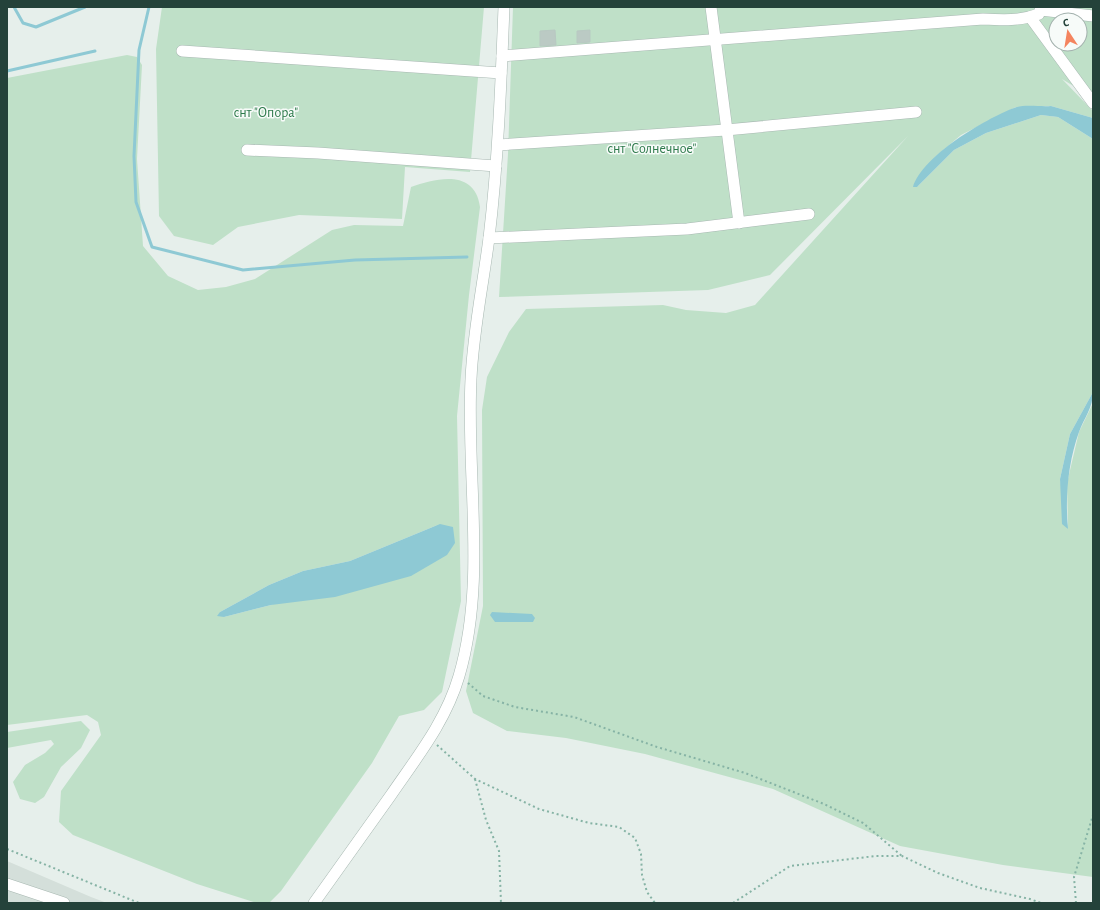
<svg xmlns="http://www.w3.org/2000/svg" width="1100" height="910" viewBox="0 0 1100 910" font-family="'Alegreya Sans',sans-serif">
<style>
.built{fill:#d4dfda}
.green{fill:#bfe0c8;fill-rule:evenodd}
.water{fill:#8ec9d4}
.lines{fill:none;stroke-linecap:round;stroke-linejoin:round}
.stream{stroke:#8ec9d4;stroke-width:3}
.building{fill:#bbcac4;stroke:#b8c9c2}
.minor-casing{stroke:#a8b8b2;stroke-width:12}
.path{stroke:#86b3a5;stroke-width:2;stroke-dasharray:2 3;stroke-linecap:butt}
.minor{stroke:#fff;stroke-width:11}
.labels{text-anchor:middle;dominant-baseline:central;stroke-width:3;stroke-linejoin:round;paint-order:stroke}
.park-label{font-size:14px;fill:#2d7a4b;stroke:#f7fbf9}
</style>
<rect width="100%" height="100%" fill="#e6efeb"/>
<polygon class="built" points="7,861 91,897 107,903 7,903"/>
<g class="green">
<polygon points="162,7 484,7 470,172 405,167 402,219 299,215 238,227 213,245 174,236 159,216 156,49"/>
<path d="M513,7H1093V98L1062,79L1093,111V118L1051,106L1016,107L961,135L935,157L917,187L954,150L986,133L1041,115L1058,117L1093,139V392L1070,434L1060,479L1068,529L1067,483L1079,432L1093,403V877L1003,865L900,846L773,789L645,754L566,738L507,731L473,713L466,691L483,606L482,410L487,377L509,332L526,309L663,305L686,310L726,313L755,305L908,136L770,275L708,290L499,297L508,154ZM1056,20H1080V44H1056Z"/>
<path d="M127,55L137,57L142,65L137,159L143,246L168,276L198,290L226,287L255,279L332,230L354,225L403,226L411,187C437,178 475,169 480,207L469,295L457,416L461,601L442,692L424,710L399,716L372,763L281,891L269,903H257L197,884L73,835L59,822L61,791L101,735L98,722L87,715L7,725V78ZM440,524L271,605L224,617L220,612L269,585L303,571L350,561Z"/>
<polygon points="81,721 90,730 81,748 61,767 44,797 35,803 20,799 13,782 25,765 45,753 54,744 51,740 7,748 7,732"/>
</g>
<g class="water">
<path d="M1051,106L1093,118V139L1058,117L1041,115L986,133L954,150L917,187H913C922,156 985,119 1014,108C1024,104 1040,107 1051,106Z"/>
<path d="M1093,392C1093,408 1084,418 1079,432C1068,462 1065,498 1068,529L1062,524L1060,479L1070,434Z"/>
<polygon points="440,524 453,527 455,543 447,555 411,576 335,597 271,605 224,617 217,616 220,612 269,585 303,571 350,561"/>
<polygon points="492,612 532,614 535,618 533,622 495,622 490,615"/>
</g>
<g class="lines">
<g class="stream">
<polyline points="14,7 23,23 36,27 85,7"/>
<polyline points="149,7 139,50 134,156 136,202 152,247 243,270 355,260 467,257"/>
<polyline points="7,71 95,51"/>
</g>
</g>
<g class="building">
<polygon points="555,30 556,45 540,46 540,31"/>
<polygon points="590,30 590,42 577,43 577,31"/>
</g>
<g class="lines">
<defs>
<g id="minor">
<polyline points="711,7 739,223"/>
<polyline points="1041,10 1093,16"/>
<polyline points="1030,17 1093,103"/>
<polyline points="182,51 501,73"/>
<path d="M502,56L983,19C1002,20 1021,21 1039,14L1041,7"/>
<polyline points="498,145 726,130 916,112"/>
<polyline points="247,150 318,153 496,166"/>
<polyline points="489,238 687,229 809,214"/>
<polyline points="7,884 64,903"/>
<path d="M314,903C340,867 365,831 391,795C417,757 446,721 459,676C487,581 466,477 471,379C473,332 483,285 489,238C498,162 501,84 504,7"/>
</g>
</defs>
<use href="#minor" class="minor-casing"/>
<g class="path">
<polyline points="468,683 483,696 515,707 574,717 657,747 745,773 824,804 863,823 902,856"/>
<polyline points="437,745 475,779 539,809 589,823 619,827 635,838 641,854 642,875 647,892 655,903"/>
<polyline points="475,779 486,820 499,851 501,903"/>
<polyline points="7,849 139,903"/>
<polyline points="733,903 790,866 876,856 902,856 938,873 980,888 1030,899 1041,903"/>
<polyline points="1076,903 1074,877 1093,815"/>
</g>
<use href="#minor" class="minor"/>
</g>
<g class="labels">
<g class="park-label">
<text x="266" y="113">снт "Опора"</text>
<text x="652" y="149">снт "Солнечное"</text>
</g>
</g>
<rect width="1100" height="910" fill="none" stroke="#24423a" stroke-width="16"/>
<g transform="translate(1068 32) rotate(348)"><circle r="19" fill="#f7fbf9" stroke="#a3b1ad"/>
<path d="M0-3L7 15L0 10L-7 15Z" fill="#f4845f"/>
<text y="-6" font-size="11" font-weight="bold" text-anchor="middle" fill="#24423a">С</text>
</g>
</svg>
